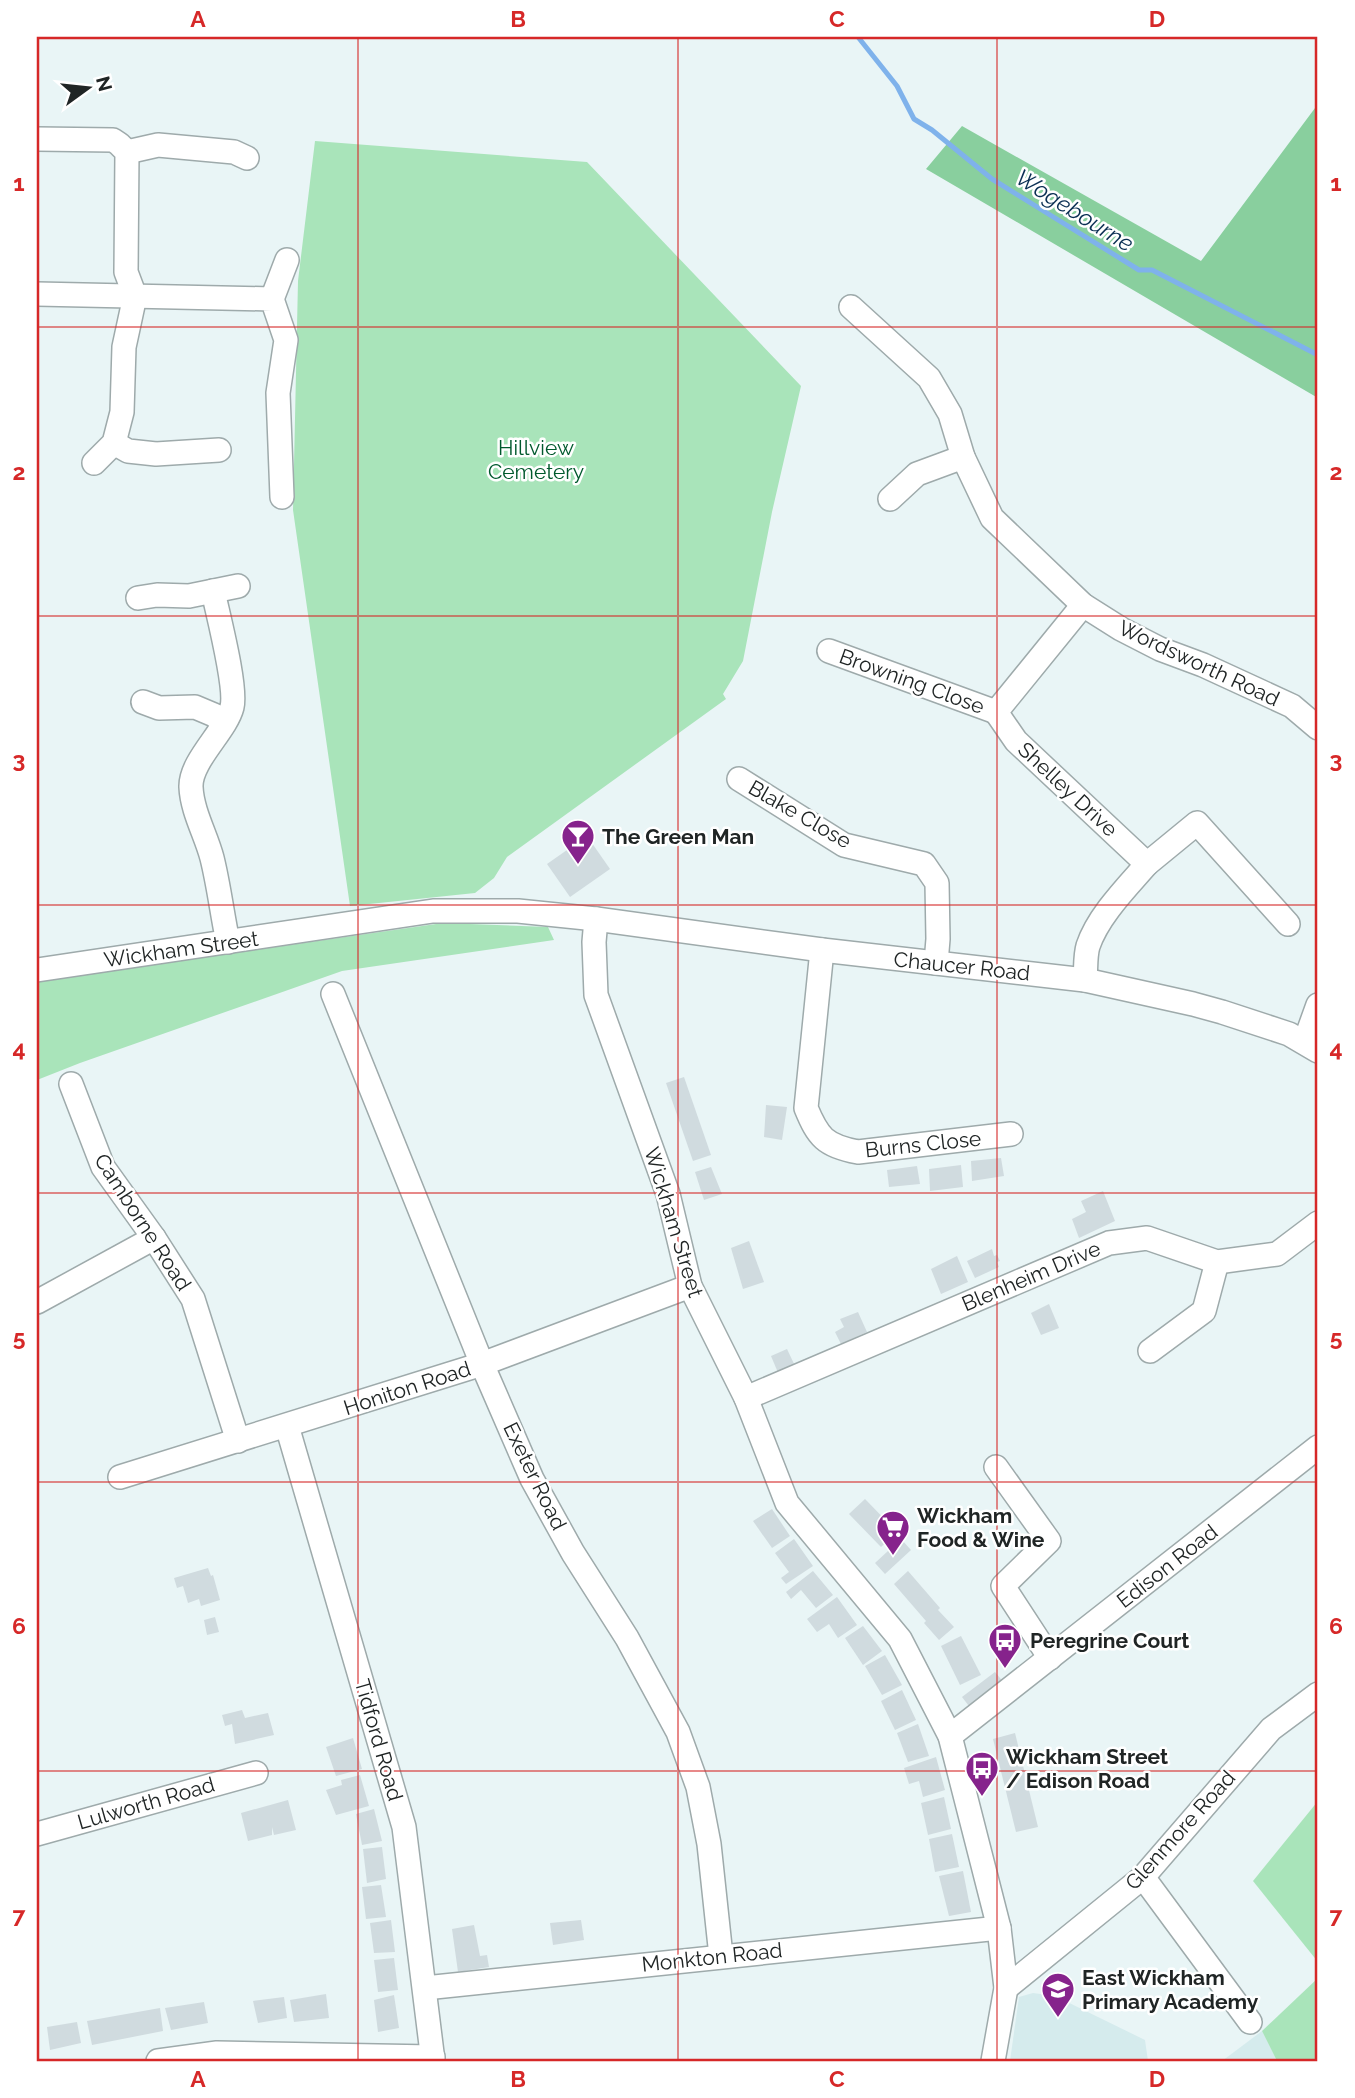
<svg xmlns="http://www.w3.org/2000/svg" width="1355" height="2098" viewBox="0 0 1355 2098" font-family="Raleway,sans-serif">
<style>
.built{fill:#d5ebed}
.green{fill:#a9e4ba}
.forest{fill:#89cf9e}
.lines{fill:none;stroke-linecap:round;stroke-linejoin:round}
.stream{stroke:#7fb2eb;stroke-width:5}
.building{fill:#d0dbdf}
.minor-casing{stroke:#9eaaab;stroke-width:26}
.minor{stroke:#fff;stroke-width:23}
.grid{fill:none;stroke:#d62828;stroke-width:2;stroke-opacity:0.55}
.labels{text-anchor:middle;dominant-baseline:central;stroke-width:5;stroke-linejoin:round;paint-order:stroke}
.park-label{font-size:21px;fill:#00592d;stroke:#fff}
.street-label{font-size:21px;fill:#202525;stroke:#fff}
.poi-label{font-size:21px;font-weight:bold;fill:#202525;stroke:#fff;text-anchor:start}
.water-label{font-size:23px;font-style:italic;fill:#0a2f53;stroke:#fff}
.neatline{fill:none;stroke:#d62828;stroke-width:2.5}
.grid-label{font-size:23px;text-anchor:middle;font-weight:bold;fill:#d62828}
</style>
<rect width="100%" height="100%" fill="#e9f5f6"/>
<g class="built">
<polygon points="1033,1993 1055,1996 1145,2040 1148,2061 1010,2061 1019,1997"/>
<polygon points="1262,2031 1277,2061 1222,2061"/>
</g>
<g class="green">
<polygon points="315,141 587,162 801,386 772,512 743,661 723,694 726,699 507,857 494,878 475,893 350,906 293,510 298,281"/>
<polygon points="443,923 548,927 554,940 342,971 80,1063 37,1080 37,981"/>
<polygon points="1318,1801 1318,1962 1253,1881"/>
<polygon points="1318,1978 1318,2061 1277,2061 1262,2031"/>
</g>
<polygon class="forest" points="1318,104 1318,398 926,169 962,126 1201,261"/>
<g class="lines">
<polyline class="stream" points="858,37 897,86 914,119 932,130 992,179 1139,270 1152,270 1318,355"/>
</g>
<g class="building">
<polygon points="587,836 610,869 570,897 547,864"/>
<polygon points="684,1077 711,1155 693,1161 666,1083"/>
<polygon points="766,1105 787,1107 782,1140 764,1137"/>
<polygon points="1001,1158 1004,1176 972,1181 971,1161"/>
<polygon points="961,1165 963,1187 930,1191 929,1169"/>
<polygon points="917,1166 920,1184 889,1187 887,1170"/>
<polygon points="711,1167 722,1194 704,1200 695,1172"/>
<polygon points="1103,1191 1115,1221 1079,1238 1072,1219 1086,1212 1081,1201"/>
<polygon points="749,1241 764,1282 743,1289 731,1248"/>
<polygon points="992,1249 994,1256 997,1255 1000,1261 997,1262 999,1267 975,1278 967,1261"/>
<polygon points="957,1256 968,1282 941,1294 931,1269"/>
<polygon points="1049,1304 1059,1328 1041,1335 1031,1313"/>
<polygon points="858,1312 867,1332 841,1344 835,1332 844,1327 840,1319"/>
<polygon points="787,1349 796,1368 779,1375 771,1356"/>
<polygon points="865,1499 897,1532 881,1547 849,1514"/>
<polygon points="772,1509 790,1536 772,1548 753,1521"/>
<polygon points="794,1539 813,1566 786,1584 781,1578 789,1572 775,1553"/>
<polygon points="901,1539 911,1550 885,1574 875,1563"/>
<polygon points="208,1568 211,1576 213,1575 220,1600 201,1606 199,1599 188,1603 183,1586 177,1588 174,1578"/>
<polygon points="813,1571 833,1595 816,1608 801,1590 791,1599 786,1592"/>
<polygon points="908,1571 940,1608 938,1610 954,1627 939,1640 924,1623 926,1621 894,1584"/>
<polygon points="837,1597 857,1625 838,1638 829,1624 817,1632 807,1619"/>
<polygon points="215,1617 219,1632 207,1635 204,1620"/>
<polygon points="863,1626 882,1651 863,1665 845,1638"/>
<polygon points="961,1636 981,1675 960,1685 941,1646"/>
<polygon points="885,1655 902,1685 882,1695 865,1666"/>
<polygon points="995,1672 1005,1684 972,1710 962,1697"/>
<polygon points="902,1690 916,1720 895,1730 881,1701"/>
<polygon points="242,1710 245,1718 268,1713 274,1735 235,1744 232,1724 225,1726 222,1715"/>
<polygon points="918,1724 929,1756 908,1762 897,1733"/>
<polygon points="1015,1733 1038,1827 1016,1832 993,1739"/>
<polygon points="353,1738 362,1769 336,1776 326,1747"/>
<polygon points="936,1757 945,1790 923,1797 919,1781 909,1784 904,1768"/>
<polygon points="360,1775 369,1806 336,1815 326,1790 342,1785 341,1780"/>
<polygon points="944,1797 951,1829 928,1835 921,1803"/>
<polygon points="288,1800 296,1830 274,1835 272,1827 272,1835 248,1841 241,1813"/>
<polygon points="374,1809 382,1841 362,1845 356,1814"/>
<polygon points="952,1834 959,1867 935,1872 929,1839"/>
<polygon points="382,1847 386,1879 367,1883 363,1849"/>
<polygon points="963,1871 971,1912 949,1916 939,1876"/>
<polygon points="381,1885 386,1917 366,1919 362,1887"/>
<polygon points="391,1920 395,1952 374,1953 370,1923"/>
<polygon points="581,1920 584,1940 553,1945 550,1923"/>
<polygon points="474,1925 480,1956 487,1955 489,1967 458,1972 452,1929"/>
<polygon points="394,1958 398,1990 378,1992 374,1960"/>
<polygon points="326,1994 329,2018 294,2022 290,2000"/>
<polygon points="394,1995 399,2028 378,2032 374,2000"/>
<polygon points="284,1997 287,2018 258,2023 253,2001"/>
<polygon points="204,2002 208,2023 171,2030 165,2008"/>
<polygon points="160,2008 163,2031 92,2045 87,2021"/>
<polygon points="77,2022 81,2043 50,2050 47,2027"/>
</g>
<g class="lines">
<defs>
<g id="minor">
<polyline points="37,139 113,140 119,144 127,152 126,272 135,296 124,347 122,412 114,443 94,463"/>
<polyline points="127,152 158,145 234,152 247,158"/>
<polyline points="37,294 272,299 286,340 278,393 282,497"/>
<polyline points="272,299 287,260"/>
<polyline points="851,307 929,378 950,414 963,457 992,518 1083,605 1121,629 1160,649 1203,665 1292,706 1318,728"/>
<polyline points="114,443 128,451 156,454 219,450"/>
<polyline points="890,499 917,474 963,457"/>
<path d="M213,591C218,615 237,687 232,707C226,731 190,761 191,787C192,811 206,835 212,858C219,886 222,914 228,942"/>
<polyline points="138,598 157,595 189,596 238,586"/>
<path d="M1083,605L996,712L1016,741L1147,864C1127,887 1098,916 1088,946C1085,956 1086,969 1085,980"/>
<polyline points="829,651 996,712"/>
<polyline points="143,702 159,708 195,707 214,715 224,722"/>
<polyline points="739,779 844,845 924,864 937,883 938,939 936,963"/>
<polyline points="1147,864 1197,823 1288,924"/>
<polyline points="596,919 594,942 596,995 668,1194 690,1286 746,1398 787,1503 900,1639 950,1736 999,1928 1006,1988 993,2061"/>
<path d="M822,950L806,1108C818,1137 825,1146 858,1152L1011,1134"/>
<polyline points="37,970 433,911 518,911 596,919 822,950 1085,980 1193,1004 1222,1012 1289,1034 1318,1051"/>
<polyline points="333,994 482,1364 532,1479 573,1553 627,1638 678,1732 698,1787 709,1844 721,1956"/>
<polyline points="1305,1041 1318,1005"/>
<polyline points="71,1084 103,1167 154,1238 193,1299 238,1441"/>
<polyline points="37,1302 154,1238"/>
<polyline points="1150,1351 1204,1311 1217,1262"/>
<polyline points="746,1398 1109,1243 1147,1238 1217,1262 1277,1254 1318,1223"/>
<polyline points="287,1426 404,1827 433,2061"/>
<polyline points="996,1467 1049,1541 1003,1586 1050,1658"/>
<polyline points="120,1477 482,1364 690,1286"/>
<polyline points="950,1736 1318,1447"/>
<polyline points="37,1834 256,1773"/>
<polyline points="1143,1877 1250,2022"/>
<polyline points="425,1988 999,1928"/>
<polyline points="1006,1988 1143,1877 1271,1729 1318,1694"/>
<polyline points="158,2061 217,2053 433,2057"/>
</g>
</defs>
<use href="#minor" class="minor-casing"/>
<use href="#minor" class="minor"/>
</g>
<path class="grid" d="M358,37V2061M678,37V2061M997,37V2061M37,327H1318M37,616H1318M37,905H1318M37,1193H1318M37,1482H1318M37,1771H1318"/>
<defs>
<symbol id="bar-pin" viewBox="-11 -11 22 30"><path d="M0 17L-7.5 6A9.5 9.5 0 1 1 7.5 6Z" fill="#86238c" stroke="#fff"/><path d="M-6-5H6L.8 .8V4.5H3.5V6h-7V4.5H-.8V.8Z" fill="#fff"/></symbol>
<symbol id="supermarket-pin" viewBox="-11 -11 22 30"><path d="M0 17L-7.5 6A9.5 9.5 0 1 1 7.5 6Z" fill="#86238c" stroke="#fff"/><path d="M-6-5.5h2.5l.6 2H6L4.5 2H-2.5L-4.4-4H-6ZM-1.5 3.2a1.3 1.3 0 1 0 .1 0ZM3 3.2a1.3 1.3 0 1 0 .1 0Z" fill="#fff"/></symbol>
<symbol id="bus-pin" viewBox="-11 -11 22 30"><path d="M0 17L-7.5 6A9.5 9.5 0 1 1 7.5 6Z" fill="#86238c" stroke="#fff"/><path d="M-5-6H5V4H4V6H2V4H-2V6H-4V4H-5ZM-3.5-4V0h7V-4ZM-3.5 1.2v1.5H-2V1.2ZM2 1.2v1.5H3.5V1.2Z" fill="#fff"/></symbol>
<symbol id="school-pin" viewBox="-11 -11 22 30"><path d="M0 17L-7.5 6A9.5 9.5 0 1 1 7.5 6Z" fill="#86238c" stroke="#fff"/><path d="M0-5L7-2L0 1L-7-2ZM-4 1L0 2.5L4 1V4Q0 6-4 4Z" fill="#fff"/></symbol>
</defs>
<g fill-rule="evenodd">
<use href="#bar-pin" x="559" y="817" width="38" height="52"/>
<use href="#supermarket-pin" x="874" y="1508" width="38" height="52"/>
<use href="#bus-pin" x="986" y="1621" width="38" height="52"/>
<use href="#bus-pin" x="963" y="1749" width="38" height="52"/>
<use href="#school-pin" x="1039" y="1970" width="38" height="52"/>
</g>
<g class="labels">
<g class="park-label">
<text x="536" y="447">Hillview<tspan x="536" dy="24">Cemetery</tspan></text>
</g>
<g class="street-label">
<text transform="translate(1199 663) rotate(25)">Wordsworth Road</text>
<text transform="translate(912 681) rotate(20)">Browning Close</text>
<text transform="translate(1068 789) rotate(43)">Shelley Drive</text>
<text transform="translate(800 814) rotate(30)">Blake Close</text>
<text transform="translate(181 949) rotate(-8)">Wickham Street</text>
<text transform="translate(962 966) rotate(6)">Chaucer Road</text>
<text transform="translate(923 1144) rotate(-6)">Burns Close</text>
<text transform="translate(143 1222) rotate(57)">Camborne Road</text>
<text transform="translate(674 1222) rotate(73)">Wickham Street</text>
<text transform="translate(1031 1276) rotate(-23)">Blenheim Drive</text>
<text transform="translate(407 1388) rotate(-18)">Honiton Road</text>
<text transform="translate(535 1476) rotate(64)">Exeter Road</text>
<text transform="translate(1167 1566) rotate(-38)">Edison Road</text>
<text transform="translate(379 1740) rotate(74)">Tidford Road</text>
<text transform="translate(146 1803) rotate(-16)">Lulworth Road</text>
<text transform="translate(1180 1830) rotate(-48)">Glenmore Road</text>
<text transform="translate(712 1957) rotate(-6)">Monkton Road</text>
</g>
<g class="poi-label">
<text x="602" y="836">The Green Man</text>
<text x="917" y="1515">Wickham<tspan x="917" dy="24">Food &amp; Wine</tspan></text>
<text x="1030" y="1640">Peregrine Court</text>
<text x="1006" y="1756">Wickham Street<tspan x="1006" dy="24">/ Edison Road</tspan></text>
<text x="1082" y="1977">East Wickham<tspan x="1082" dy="24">Primary Academy</tspan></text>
</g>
<g class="water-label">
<text transform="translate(1075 210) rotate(32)">Wogebourne</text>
</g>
</g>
<rect width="1355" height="2098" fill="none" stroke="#ffffff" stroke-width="77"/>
<g transform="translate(88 88) rotate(75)" stroke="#ffffff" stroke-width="5" paint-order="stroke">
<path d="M0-5L12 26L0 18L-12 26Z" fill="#202525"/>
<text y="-10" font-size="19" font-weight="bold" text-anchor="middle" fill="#202525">N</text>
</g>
<rect x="38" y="38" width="1278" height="2022" class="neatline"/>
<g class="grid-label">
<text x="198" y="27">A</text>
<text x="518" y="27">B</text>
<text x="837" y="27">C</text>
<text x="1157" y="27">D</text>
<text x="19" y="191">1</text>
<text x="1336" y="191">1</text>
<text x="19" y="480">2</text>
<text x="1336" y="480">2</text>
<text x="19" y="768">3</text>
<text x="1336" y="768">3</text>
<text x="19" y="1057">4</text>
<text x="1336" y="1057">4</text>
<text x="19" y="1346">5</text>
<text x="1336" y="1346">5</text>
<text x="19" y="1634">6</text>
<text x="1336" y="1634">6</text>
<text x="19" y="1923">7</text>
<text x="1336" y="1923">7</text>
<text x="198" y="2087">A</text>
<text x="518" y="2087">B</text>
<text x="837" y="2087">C</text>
<text x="1157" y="2087">D</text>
</g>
</svg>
